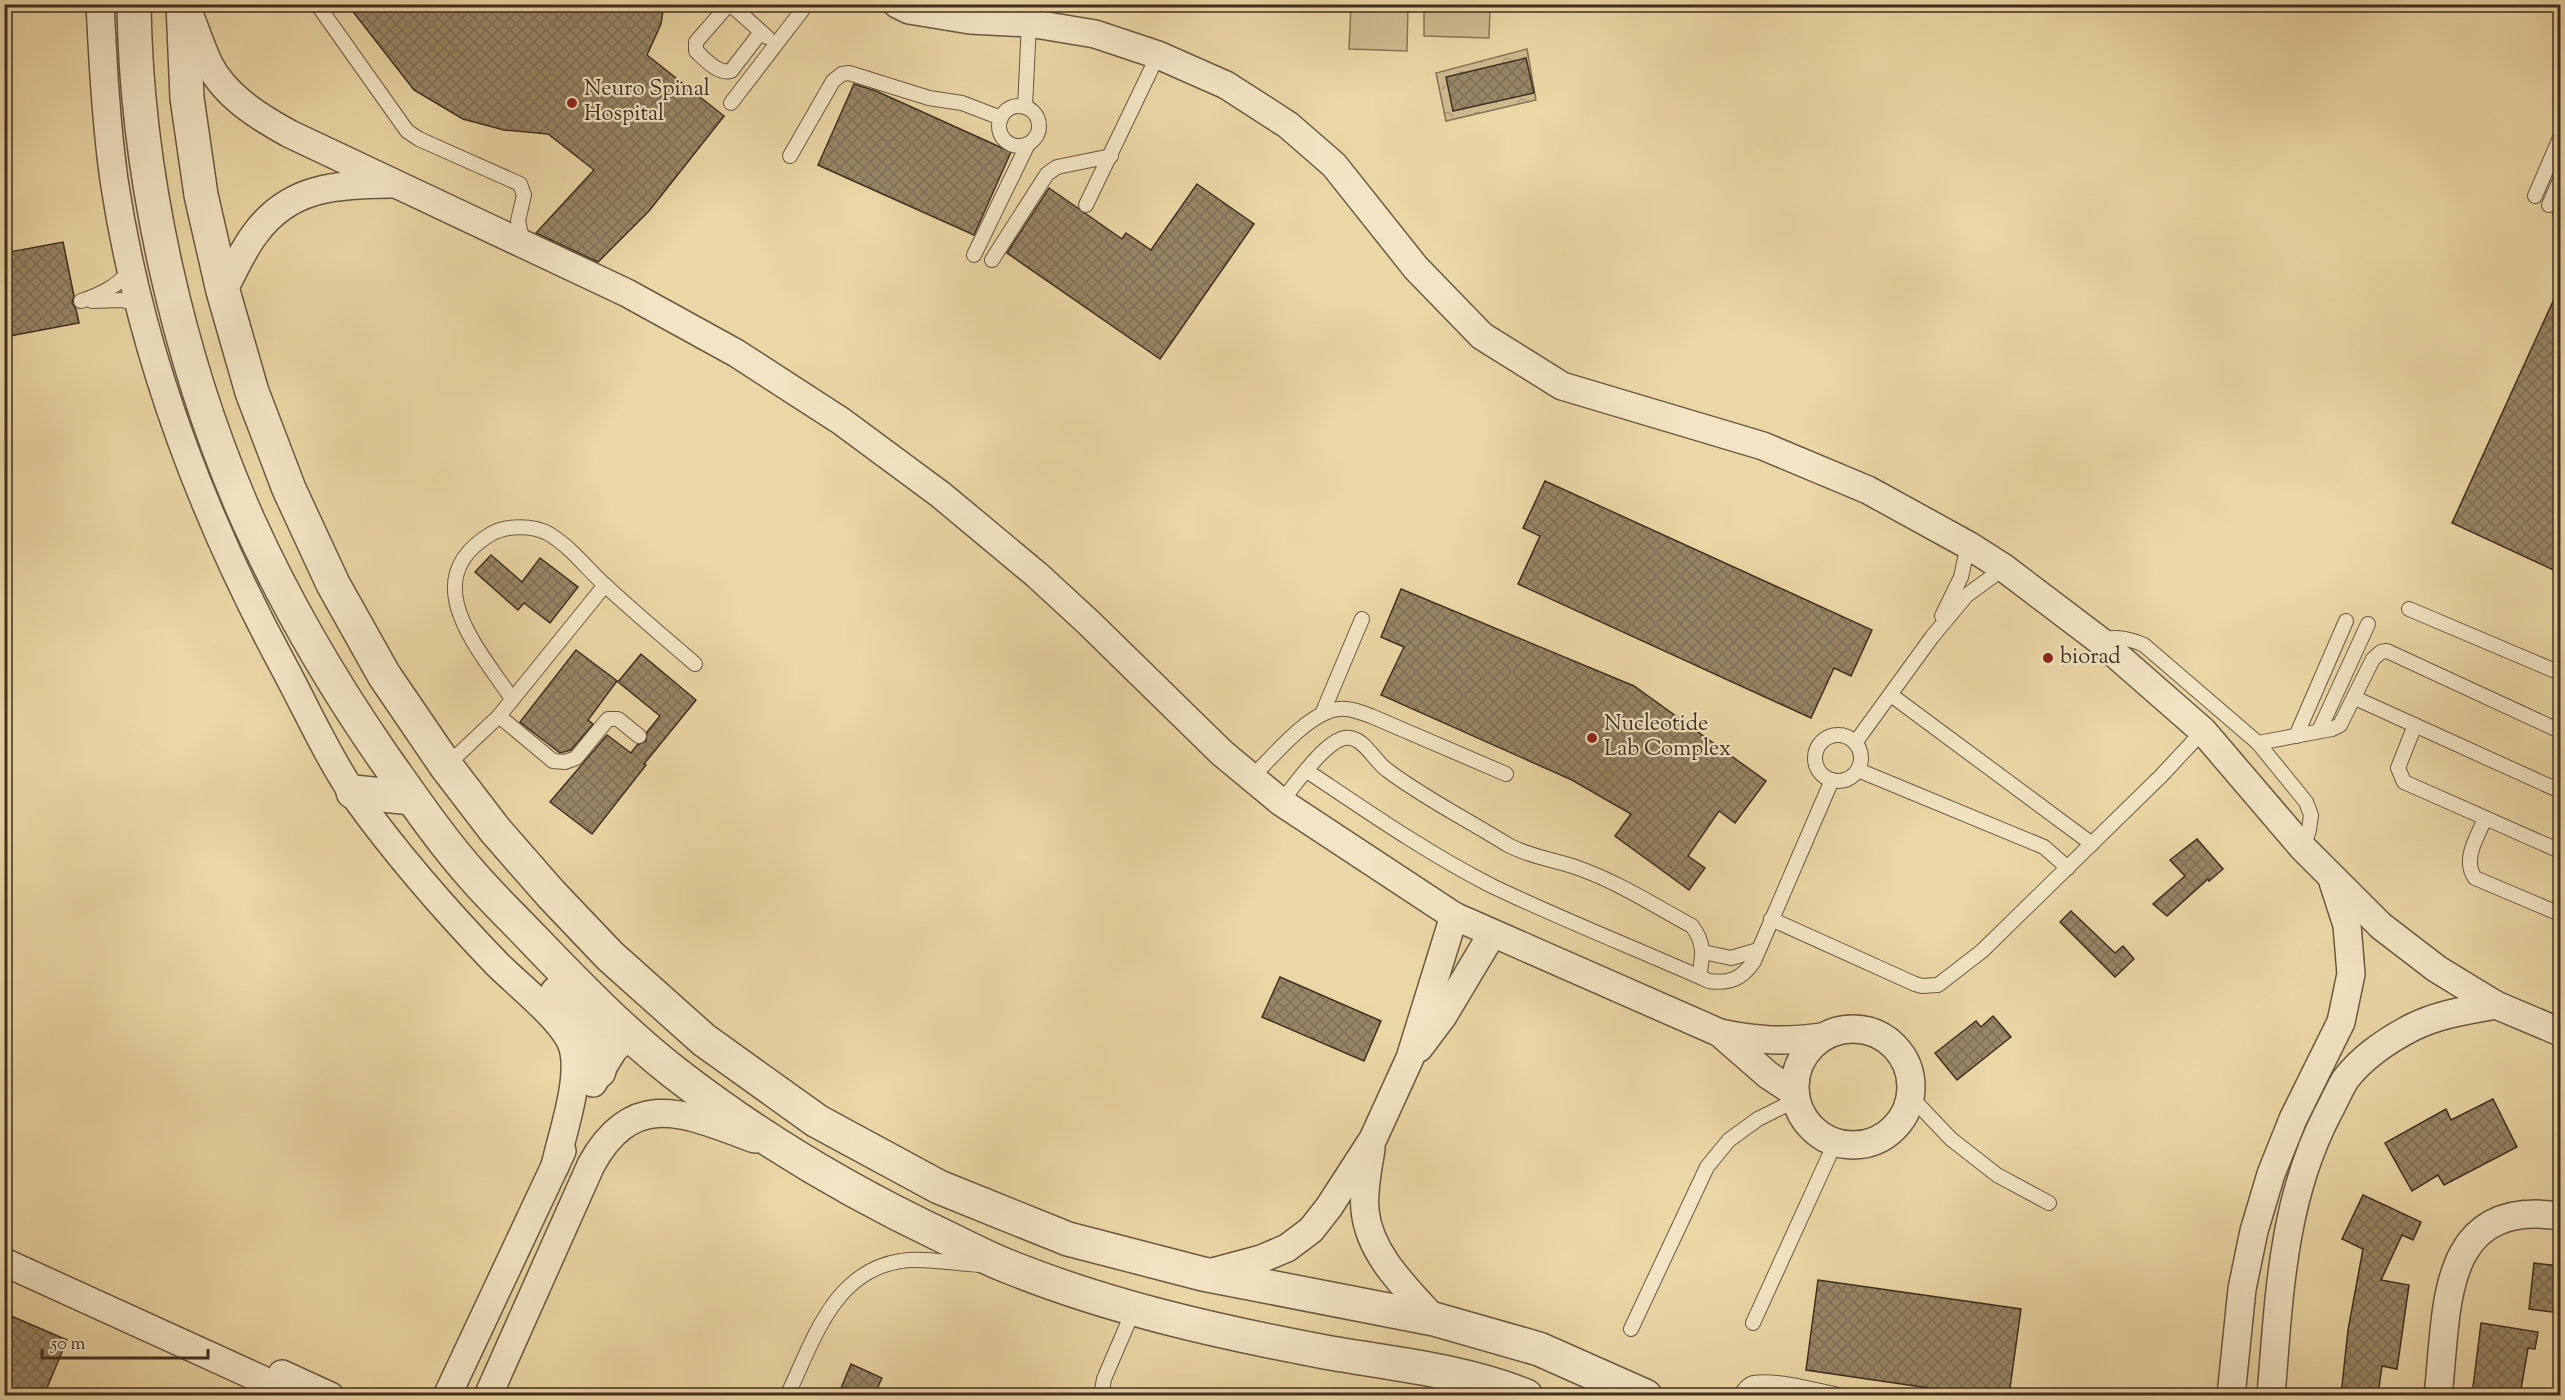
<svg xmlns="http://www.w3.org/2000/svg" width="2565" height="1400" viewBox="0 0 2565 1400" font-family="'Sorts Mill Goudy',serif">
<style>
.park{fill:url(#park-crowns);stroke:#867458;stroke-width:1.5}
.garden{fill:#ceba8f;stroke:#867458;stroke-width:1.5}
.building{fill:url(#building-cross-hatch);stroke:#3f2f22;stroke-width:1.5}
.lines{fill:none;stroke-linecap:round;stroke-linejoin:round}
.service-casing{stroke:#6a5943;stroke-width:16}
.minor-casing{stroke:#6a5943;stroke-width:30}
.tertiary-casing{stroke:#6a5943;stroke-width:36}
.service{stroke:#f2e4c4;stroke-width:14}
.minor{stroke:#f2e4c4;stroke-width:27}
.tertiary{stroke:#f2e4c4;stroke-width:33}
.poi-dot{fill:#8f2418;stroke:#f2e4c4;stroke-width:2}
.labels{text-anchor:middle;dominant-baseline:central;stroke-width:4.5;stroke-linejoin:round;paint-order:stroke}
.poi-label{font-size:22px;fill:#3f2f22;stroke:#f2e4c4;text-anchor:start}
</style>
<defs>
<pattern id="park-crowns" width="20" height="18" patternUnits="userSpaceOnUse" patternTransform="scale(1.5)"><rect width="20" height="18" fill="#ceba8f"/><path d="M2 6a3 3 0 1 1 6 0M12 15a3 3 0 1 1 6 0" fill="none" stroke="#a99874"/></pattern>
<pattern id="building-cross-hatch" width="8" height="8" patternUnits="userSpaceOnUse" patternTransform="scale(1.5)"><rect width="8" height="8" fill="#988666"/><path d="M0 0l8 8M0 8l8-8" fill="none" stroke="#7d6e54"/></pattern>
</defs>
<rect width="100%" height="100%" fill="#ebd6a5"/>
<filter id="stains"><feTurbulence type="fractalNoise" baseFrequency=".00333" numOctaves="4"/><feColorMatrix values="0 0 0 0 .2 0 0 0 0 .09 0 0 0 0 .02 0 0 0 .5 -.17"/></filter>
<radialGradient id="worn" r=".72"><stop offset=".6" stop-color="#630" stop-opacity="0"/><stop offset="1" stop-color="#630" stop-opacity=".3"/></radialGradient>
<polygon class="park" points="1527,49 1536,100 1446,121 1436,73"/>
<g class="garden">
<polygon points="1351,4 1408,5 1407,51 1349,49"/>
<polygon points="1424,5 1490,5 1489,38 1424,36"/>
</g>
<g class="building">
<polygon points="347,4 664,4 661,24 647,55 724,116 649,211 598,262 536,233 594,170 548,134 504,130 463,119 414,90"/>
<polygon points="1526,58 1534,93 1453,111 1446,77"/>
<polygon points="854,84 876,91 1011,152 974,235 818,165"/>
<polygon points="1197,184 1254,224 1160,359 1007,253 1049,188 1122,239 1126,233 1151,250"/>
<polygon points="63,242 74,296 72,303 76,309 79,323 4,337 4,253"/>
<polygon points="2560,286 2560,573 2452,523"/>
<polygon points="1545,481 1872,630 1851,676 1834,668 1811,718 1518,584 1540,536 1523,528"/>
<polygon points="491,555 522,582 540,558 578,587 550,623 524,603 518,610 475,572"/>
<polygon points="1401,589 1634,686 1766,781 1735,823 1719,811 1688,856 1705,868 1689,890 1615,836 1631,814 1572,780 1381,695 1404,647 1381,637"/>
<polygon points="576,650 617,681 588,720 593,724 571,750 560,753 520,722"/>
<polygon points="641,654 696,700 644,764 646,765 592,834 550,802 607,735 631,753 637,745 646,741 647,732 660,716 618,682"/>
<polygon points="2197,839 2223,869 2209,881 2208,879 2167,916 2153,904 2185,876 2170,860"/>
<polygon points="2071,911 2115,953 2123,946 2134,959 2115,977 2060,922"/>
<polygon points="1280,977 1381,1021 1364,1061 1262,1017"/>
<polygon points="1993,1016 2011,1037 1957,1080 1935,1053 1976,1021 1981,1027"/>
<polygon points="2493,1099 2517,1147 2444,1185 2438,1175 2412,1191 2385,1143 2446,1109 2451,1120"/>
<polygon points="2363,1195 2421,1222 2413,1240 2402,1235 2381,1280 2409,1285 2397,1369 2382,1366 2378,1395 2341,1395 2348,1330 2363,1249 2342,1239"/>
<polygon points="2534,1263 2560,1266 2560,1313 2529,1309"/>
<polygon points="1818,1280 2021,1309 2009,1395 1977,1395 1806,1370"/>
<polygon points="4,1313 67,1340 44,1395 4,1395"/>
<polygon points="2481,1323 2538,1332 2535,1349 2528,1348 2520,1395 2472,1395"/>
<polygon points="851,1364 882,1378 874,1395 857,1395 841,1388"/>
</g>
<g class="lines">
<defs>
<g id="service">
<polyline points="317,4 407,131 419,139 520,184 524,195 518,221 523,243"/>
<path d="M729,4L696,42V51C706,60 717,74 731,71L761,32"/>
<polyline points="730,4 767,37"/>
<polyline points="731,103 807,4"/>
<circle cx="1019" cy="126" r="20"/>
<polyline points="1025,107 1029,23"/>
<polyline points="790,156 833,81 842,74 849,73 929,98 962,103 1001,118"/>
<polyline points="2535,196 2560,138"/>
<polyline points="1086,205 1158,55"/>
<polyline points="2549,205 2560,180"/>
<polyline points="2560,212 2560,210"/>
<polyline points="974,255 1028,144"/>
<polyline points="992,260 1047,174 1057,167 1111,156"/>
<path d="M81,301C102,294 116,287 131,270"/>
<polyline points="92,301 121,300 140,304"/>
<polyline points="2409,609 2560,673"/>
<polyline points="1942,616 1961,577 1968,545"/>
<path d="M2099,640C2116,636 2128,638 2144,645L2258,743L2306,802L2311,815L2309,830L2303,848"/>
<polyline points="1891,695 2092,844"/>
<polyline points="2355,698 2560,791"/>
<path d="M512,699C479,649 414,580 491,534C506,525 534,525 549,534C571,547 587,569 606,586C635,613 665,638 695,664"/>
<polyline points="1322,714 1362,619"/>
<polyline points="499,716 553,761 565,762 576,758 608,719 618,719 639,736"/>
<polyline points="2415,725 2398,768 2404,782 2560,851"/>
<polyline points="2319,731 2368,624"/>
<circle cx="1838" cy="758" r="23"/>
<polyline points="2296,736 2346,621"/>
<polyline points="1855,743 1932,637 1967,595 2004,568"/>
<polyline points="2258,743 2332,729 2340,725 2373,659 2381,652 2387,651 2560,731"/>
<polyline points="446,766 499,716 605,585"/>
<polyline points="1858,770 2044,847 2068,868"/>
<path d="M1307,771C1367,811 1427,853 1492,886C1563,920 1637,949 1709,981C1729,984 1742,979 1754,961L1832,780"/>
<path d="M1251,778C1273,757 1308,712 1339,709C1350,708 1360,712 1371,716L1506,774"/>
<path d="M1281,802C1294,786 1325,741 1345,738C1363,735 1374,761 1387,770C1424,798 1468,820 1508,845C1533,858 1553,859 1578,868C1618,882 1655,906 1692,926C1705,943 1703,956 1699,976"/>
<path d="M2485,819C2477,837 2462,860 2475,878L2560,914"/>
<polyline points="1771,919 1915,984 1922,986 1938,985 1982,951 2161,776 2203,731"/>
<polyline points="1703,952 1731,958 1758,950"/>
<polyline points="1911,1097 1951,1139 1997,1175 2049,1203"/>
<polyline points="1753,1323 1835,1143"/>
<polyline points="1631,1329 1707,1167 1729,1140 1758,1119 1796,1100"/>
<path d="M787,1396C813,1342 833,1271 901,1261C922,1257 957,1264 980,1265"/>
<polyline points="1101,1396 1104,1379 1134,1309"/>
<polyline points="1440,1396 1447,1372"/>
<path d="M1740,1396C1744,1390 1748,1384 1754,1383C1776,1379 1819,1391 1842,1396"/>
</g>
<g id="minor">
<path d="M100,4C103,63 106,122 114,180C140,353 202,516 285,669C307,710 328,757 354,795C397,855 446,911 497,964C517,984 563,1020 572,1045C583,1076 562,1134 555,1166"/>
<polyline points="897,4 909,10 970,20 1029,23 1095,34 1158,55 1226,85 1288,125 1334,165 1416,268 1482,336 1562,386 1763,446 1868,490 1968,545 2004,568 2099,640 2203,731 2303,848 2381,926 2437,969 2496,1005 2560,1032"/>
<path d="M188,11C195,28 201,47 209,64C225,96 259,117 290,134L627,293L736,353L841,421L941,495L1037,575L1088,622L1222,753L1281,802L1454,916L1720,1033C1757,1041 1785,1042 1822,1037"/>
<path d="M223,291C233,273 242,251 255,234C290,186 336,185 391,184"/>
<circle cx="1853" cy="1087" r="58"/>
<polyline points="1721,1034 1768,1075 1795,1093"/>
<polyline points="1419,1048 1443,1016 1492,934"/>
<polyline points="593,1083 614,1049 630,1035"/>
<path d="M1371,1149C1368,1169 1363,1190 1365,1210C1369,1254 1406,1288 1434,1319"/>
<polyline points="4,1262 298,1396"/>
<polyline points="1205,1274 1261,1259 1287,1248 1311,1230 1329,1207 1373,1139 1410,1058 1454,916"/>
<polyline points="282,1374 330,1396"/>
<polyline points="447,1396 562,1151"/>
<path d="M488,1396L591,1165C634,1086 688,1115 755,1139"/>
<polyline points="2231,1396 2242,1289 2254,1231 2271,1174 2293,1119 2341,1022 2351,974 2347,925 2333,882"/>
<path d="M2271,1396C2279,1298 2282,1201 2328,1113C2334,1102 2339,1090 2345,1080C2361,1058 2389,1039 2413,1027C2439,1014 2468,1010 2496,1005"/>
<path d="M2438,1396C2448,1310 2438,1198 2560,1216"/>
</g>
<g id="tertiary">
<path d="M134,4C136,174 179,365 248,520C285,602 331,681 382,755C411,796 440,839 473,876C492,898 513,918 533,939C578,986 624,1033 675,1073C756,1136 850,1192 943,1236C966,1247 988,1259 1012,1268C1112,1308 1219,1332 1325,1352C1393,1364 1462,1370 1526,1396"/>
<polyline points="183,4 187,98 201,195 223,291 252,392 289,489 333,584 384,675 446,766 495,830 551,894 610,956 704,1040 817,1121 939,1187 1068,1239 1203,1274 1434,1319 1539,1349 1645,1396"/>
<polyline points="353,792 412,798"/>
<path d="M557,993C586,1023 591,1030 599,1071"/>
</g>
</defs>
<use href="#service" class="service-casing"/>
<use href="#minor" class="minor-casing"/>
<use href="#tertiary" class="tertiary-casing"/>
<use href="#service" class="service"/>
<use href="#minor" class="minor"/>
<use href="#tertiary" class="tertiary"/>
</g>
<g class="poi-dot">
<circle cx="572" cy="103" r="6"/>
<circle cx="2048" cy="658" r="6"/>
<circle cx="1592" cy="738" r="6"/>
</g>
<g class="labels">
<g class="poi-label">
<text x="584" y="90">Neuro Spinal<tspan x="584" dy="25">Hospital</tspan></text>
<text x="2060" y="658">biorad</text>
<text x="1604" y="725">Nucleotide<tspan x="1604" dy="25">Lab Complex</tspan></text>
</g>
</g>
<rect width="2565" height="1400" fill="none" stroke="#ebd6a5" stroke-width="24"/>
<rect x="6" y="6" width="2553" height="1388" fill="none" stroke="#3f2f22" stroke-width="3"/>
<rect x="12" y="12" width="2541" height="1376" fill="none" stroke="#3f2f22" stroke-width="1.5"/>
<path d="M42 1349v9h166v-9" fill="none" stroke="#3f2f22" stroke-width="3"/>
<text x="51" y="1349" font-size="18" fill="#3f2f22" stroke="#f2e4c4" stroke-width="4.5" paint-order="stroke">50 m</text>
<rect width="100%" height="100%" filter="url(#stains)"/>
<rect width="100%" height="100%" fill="url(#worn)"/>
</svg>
